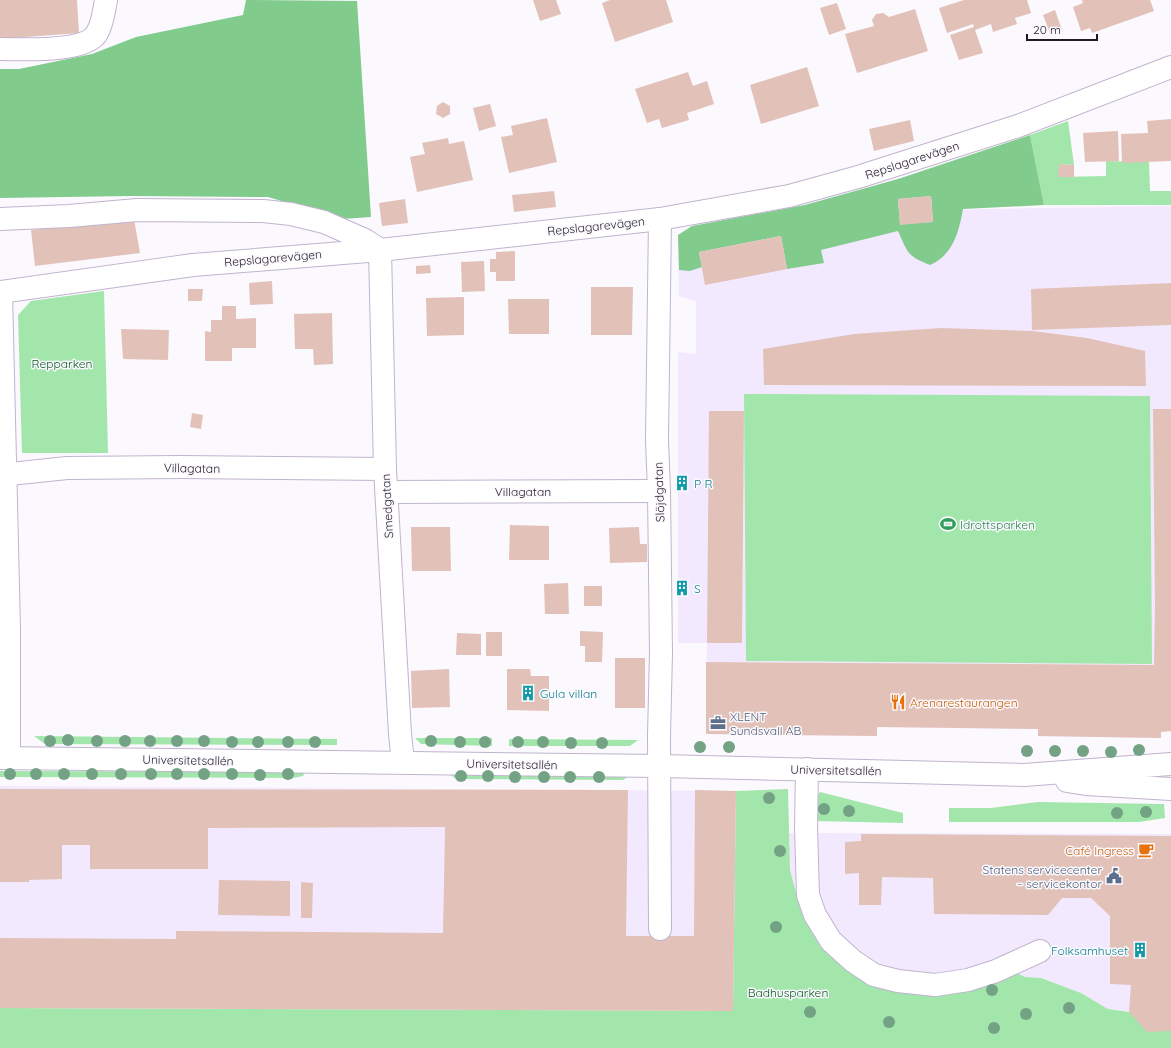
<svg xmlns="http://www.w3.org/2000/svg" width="1171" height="1048" viewBox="0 0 1171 1048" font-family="Quicksand,sans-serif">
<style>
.built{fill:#f3e9fe}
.green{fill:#a2e6ab}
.forest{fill:#81cb8d;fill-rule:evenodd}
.building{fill:#e2c2b8}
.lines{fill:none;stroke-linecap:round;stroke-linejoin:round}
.minor-casing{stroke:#c0b4ce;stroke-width:24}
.minor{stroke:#fff;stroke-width:22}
.tree{fill:#74a285}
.labels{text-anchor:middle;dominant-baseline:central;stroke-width:3;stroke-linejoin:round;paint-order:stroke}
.street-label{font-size:12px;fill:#1f1b24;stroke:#fbf8fe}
.park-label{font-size:12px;fill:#055b22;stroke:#fbf8fe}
.culture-label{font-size:12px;fill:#0d838f;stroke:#fbf8fe;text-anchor:start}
.leisure-label{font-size:12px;fill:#27864d;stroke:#fbf8fe;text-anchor:start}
.food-label{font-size:12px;fill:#c56008;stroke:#fbf8fe;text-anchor:start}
.service-label{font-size:12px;fill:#4e5e75;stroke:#fbf8fe;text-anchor:start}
</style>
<rect width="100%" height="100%" fill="#fbf8fe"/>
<g class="built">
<polygon points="898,179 931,196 932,210 1171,206 1171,731 1161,732 1161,738 1038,736 1038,729 877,727 877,736 706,734 707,643 678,643 678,352 696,354 696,301 679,296 678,235 692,226 805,205"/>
<polygon points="0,786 736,791 733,1011 0,1008"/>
<polygon points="789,833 1171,834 1171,1031 1129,1012 1108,1009 1081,993 1041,978 1025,977 1015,972 997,978 847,970 820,946 801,911 790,870"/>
</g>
<g class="green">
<polygon points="1068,121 1074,165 1059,164 1059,177 1106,176 1106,161 1149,162 1150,191 1171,191 1171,205 1044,205 1030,135"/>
<polygon points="104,291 108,453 22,453 18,315 31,301"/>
<polygon points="744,394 1150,396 1152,664 746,661"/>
<polygon points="34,736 337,739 337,745 45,744"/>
<polygon points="415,738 492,738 492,746 421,744"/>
<polygon points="509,739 638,740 630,746 509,746"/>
<polygon points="0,771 305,772 303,776 293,778 0,777"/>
<polygon points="447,772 631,775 623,780 456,779"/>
<polygon points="788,789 790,870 801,911 820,946 847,970 884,988 1015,972 1025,977 1041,978 1081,993 1108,1009 1129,1012 1171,1031 1171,1048 0,1048 0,1008 733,1011 736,791"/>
<polygon points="820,792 903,813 903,823 813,821 813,803"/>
<polygon points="1038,802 1164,804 1165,818 1139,822 949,822 949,808 991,808"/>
</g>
<g class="forest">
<polygon points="246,0 357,1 371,217 342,219 268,197 130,196 0,198 0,69 19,69 92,54 136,37 243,15"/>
<path d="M1030,135L1044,205L963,209C959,232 953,255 930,265C907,256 908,253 898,231L821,250L824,263L787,269L781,236L699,252L702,267L690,271L679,270L678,235L692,226L805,205L898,179ZM931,196L933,222L900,224L898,199Z"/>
</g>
<g class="building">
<polygon points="0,0 77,0 79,33 0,39"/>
<polygon points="533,0 556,0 561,14 540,21"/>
<polygon points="610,0 666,0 673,22 615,42 602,3"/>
<polygon points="964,0 1027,0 1031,13 1015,18 1017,24 993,32 991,24 975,30 983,53 959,60 950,35 974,27 973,24 947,33 939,8"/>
<polygon points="1082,0 1150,0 1154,11 1092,33 1090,28 1081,31 1073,7 1083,3"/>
<polygon points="837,3 846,29 829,35 820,8"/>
<polygon points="915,9 928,51 857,73 845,34 874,26 872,20 876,14 883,13 889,17"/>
<polygon points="1055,10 1062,30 1050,33 1043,15"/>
<polygon points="807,67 819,106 761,124 750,85"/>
<polygon points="688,72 693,86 707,81 714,104 687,113 689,120 662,128 659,119 647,123 635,89"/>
<polygon points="443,102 450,106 450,114 443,118 436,114 437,106"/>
<polygon points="490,104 496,126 479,131 473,108"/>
<polygon points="547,118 557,162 509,173 501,137 513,135 511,126"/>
<polygon points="1171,119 1171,161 1122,163 1121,134 1148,133 1147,121"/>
<polygon points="910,120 914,141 874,151 869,129"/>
<polygon points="1118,131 1119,161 1085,162 1083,133"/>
<polygon points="448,138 449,144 464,141 473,180 417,192 410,157 425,154 422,143"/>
<polygon points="1059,164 1074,165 1074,177 1058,177"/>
<polygon points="554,191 556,207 514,212 512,195"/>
<polygon points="931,196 933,222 900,225 898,199"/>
<polygon points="405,199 408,223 382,226 379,203"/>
<polygon points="134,219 140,253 35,266 31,230"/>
<polygon points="781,236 787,269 705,285 699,252"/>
<polygon points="515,251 515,281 496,281 496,272 490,272 490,259 496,259 496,252"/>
<polygon points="484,261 485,291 462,292 461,262"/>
<polygon points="430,265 431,273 416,274 416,266"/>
<polygon points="272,281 273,304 250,305 249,283"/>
<polygon points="1171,283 1171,325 1032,330 1031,289"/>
<polygon points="591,287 633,287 632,335 591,335"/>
<polygon points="188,289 203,289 202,301 188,301"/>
<polygon points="464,297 464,335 427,336 426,298"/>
<polygon points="508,299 549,299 549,334 509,334"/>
<polygon points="222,306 236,306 236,319 256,318 256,348 232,348 232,361 205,361 205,331 211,332 211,320 222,320"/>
<polygon points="332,313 333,364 314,365 313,349 295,349 294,314"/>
<polygon points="941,328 1033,331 1087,338 1145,351 1146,386 764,385 763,349 854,334"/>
<polygon points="121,329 169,330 168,360 123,359"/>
<polygon points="1153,409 1171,409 1171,731 1161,732 1161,738 1038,736 1038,729 877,727 877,736 706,734 706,662 1154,665 1155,606"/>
<polygon points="709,411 744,411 742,643 707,643"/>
<polygon points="192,413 203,415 201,429 190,427"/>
<rect x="678" y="476" width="8" height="15"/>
<polygon points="510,525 549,526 549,560 509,560"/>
<polygon points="411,527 450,527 451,571 412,571"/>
<polygon points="639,527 640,544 647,544 647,562 610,563 609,528"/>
<polygon points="568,583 569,614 545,614 544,584"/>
<rect x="678" y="583" width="8" height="10"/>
<rect x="584" y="586" width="18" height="20"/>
<polygon points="580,631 603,632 602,662 585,662 585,646 580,646"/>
<rect x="486" y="632" width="16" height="24"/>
<polygon points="457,633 481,634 481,655 456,655"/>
<rect x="615" y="658" width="30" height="50"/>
<polygon points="449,669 450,707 412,708 411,671"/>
<polygon points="507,669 530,669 531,676 549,676 549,711 507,710"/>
<polygon points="0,789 628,790 626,936 694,936 695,790 736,791 733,1011 0,1008 0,938 176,939 176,931 443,933 445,827 208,828 208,869 90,869 90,845 62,845 62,879 29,880 29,874 29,882 0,882"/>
<polygon points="861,834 1171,836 1171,1031 1147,1032 1129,1012 1131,985 1110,984 1110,916 1091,898 1062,898 1048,915 934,914 933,878 882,877 881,905 859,905 859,873 845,874 845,842 861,841"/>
<polygon points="219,880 290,881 290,916 218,915"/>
<polygon points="301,882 313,883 312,918 301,918"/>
</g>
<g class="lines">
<defs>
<g id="minor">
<path d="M0,49C21,49 86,53 97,33C103,23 104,10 106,0"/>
<polyline points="0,219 69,216 137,210 263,211 291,214 324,222 365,240 380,250"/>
<polyline points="660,219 657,440 659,491 661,653 659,736 660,929"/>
<polyline points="380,250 385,469 400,734 403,762"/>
<polyline points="0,292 193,265 380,250 660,219 789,196 858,177 1018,126 1171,67"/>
<polyline points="1,292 9,629 9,758"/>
<polyline points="0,475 67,468 181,467 385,469"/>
<polyline points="387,492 659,491"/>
<polyline points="0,758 661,766 1024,775 1171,764"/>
<polyline points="807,769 806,827 808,895 815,915 831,941 853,961 874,975 898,981 935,985 968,980 996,971 1040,951"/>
<polyline points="1067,781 1086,784 1171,789"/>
</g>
</defs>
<use href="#minor" class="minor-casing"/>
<use href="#minor" class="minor"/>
</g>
<g class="tree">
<circle cx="68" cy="740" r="6"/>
<circle cx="50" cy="741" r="6"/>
<circle cx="97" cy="741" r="6"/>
<circle cx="125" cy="741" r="6"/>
<circle cx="150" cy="741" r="6"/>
<circle cx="177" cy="741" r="6"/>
<circle cx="204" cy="741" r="6"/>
<circle cx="431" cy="741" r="6"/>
<circle cx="232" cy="742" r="6"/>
<circle cx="258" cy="742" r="6"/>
<circle cx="288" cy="742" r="6"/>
<circle cx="315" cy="742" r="6"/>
<circle cx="460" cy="742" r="6"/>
<circle cx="485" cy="742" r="6"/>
<circle cx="518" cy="742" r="6"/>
<circle cx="543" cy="742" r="6"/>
<circle cx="571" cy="743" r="6"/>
<circle cx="602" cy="743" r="6"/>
<circle cx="700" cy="747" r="6"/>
<circle cx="729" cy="747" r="6"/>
<circle cx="1139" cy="750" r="6"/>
<circle cx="1027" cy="751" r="6"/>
<circle cx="1055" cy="751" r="6"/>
<circle cx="1083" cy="751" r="6"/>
<circle cx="1111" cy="752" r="6"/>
<circle cx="10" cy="774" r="6"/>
<circle cx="36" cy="774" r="6"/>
<circle cx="64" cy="774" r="6"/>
<circle cx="92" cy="774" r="6"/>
<circle cx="121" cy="774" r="6"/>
<circle cx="151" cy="774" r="6"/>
<circle cx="177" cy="774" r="6"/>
<circle cx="204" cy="774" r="6"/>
<circle cx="232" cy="774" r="6"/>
<circle cx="288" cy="774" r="6"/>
<circle cx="260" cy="775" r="6"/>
<circle cx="461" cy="776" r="6"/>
<circle cx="488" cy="776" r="6"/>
<circle cx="515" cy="777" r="6"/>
<circle cx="544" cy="777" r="6"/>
<circle cx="570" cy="777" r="6"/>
<circle cx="599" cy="777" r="6"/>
<circle cx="769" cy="798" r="6"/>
<circle cx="824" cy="809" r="6"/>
<circle cx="849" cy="811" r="6"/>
<circle cx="1146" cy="812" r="6"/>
<circle cx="1117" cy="813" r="6"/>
<circle cx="780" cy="851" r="6"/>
<circle cx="776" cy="927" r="6"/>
<circle cx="992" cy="990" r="6"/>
<circle cx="1069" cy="1008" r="6"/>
<circle cx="810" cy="1012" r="6"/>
<circle cx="1026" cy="1014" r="6"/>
<circle cx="889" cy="1022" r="6"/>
<circle cx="994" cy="1028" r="6"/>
</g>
<defs>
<symbol id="building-bare" viewBox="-9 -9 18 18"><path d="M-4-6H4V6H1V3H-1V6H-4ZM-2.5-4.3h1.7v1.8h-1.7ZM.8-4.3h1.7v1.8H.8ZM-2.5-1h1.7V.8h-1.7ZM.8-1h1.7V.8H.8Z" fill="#0f9aa8" stroke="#fbf8fe" stroke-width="2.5" paint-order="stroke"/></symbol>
<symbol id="stadium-bare" viewBox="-9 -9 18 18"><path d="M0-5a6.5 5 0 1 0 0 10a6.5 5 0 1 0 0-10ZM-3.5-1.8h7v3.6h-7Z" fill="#2e9e5b" stroke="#fbf8fe" stroke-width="2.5" paint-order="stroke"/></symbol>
<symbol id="restaurant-bare" viewBox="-9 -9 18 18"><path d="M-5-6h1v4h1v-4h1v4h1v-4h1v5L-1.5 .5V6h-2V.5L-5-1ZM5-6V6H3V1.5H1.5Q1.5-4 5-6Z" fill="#e8710a" stroke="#fbf8fe" stroke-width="2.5" paint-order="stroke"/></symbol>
<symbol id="office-bare" viewBox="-9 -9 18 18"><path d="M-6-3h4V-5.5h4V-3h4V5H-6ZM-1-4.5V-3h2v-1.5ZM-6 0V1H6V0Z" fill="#5c6f8a" stroke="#fbf8fe" stroke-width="2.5" paint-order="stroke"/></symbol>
<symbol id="cafe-bare" viewBox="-9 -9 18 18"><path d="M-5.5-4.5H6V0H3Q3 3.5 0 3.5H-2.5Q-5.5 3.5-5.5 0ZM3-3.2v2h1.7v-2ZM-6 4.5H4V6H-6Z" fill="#e8710a" stroke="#fbf8fe" stroke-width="2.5" paint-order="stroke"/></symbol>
<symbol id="civic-bare" viewBox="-9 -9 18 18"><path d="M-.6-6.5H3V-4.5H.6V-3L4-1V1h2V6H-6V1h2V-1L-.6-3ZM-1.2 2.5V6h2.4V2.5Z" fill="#5c6f8a" stroke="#fbf8fe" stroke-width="2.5" paint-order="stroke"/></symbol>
</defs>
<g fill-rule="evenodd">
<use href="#building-bare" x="671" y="472" width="22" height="22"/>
<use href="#stadium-bare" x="937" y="513" width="22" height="22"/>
<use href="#building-bare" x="671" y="577" width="22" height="22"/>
<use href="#building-bare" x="517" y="682" width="22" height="22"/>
<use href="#restaurant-bare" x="887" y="691" width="22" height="22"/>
<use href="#office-bare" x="707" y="712" width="22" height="22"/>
<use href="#cafe-bare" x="1135" y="839" width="22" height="22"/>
<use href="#civic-bare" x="1103" y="865" width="22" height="22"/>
<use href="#building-bare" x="1129" y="939" width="22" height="22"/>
</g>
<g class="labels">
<g class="street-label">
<text transform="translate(912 160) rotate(-18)">Repslagarevägen</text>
<text transform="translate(596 226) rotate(-6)">Repslagarevägen</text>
<text transform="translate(273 258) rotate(-5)">Repslagarevägen</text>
<text transform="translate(192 468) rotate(1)">Villagatan</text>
<text x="523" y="491">Villagatan</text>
<text transform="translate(659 492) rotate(-92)">Slöjdgatan</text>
<text transform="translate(387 506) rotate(-93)">Smedgatan</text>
<text transform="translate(188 760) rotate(1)">Universitetsallén</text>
<text transform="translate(512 764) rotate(1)">Universitetsallén</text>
<text transform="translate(836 770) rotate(1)">Universitetsallén</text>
</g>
<g class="park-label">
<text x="62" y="363">Repparken</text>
<text x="788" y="992">Badhusparken</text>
</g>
<g class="culture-label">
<text x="694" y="483">P R</text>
<text x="694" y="588">S</text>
<text x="540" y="693">Gula villan</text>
<text x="1128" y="950" text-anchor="end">Folksamhuset</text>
</g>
<g class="leisure-label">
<text x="960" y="524">Idrottsparken</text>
</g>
<g class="food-label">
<text x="910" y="702">Arenarestaurangen</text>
<text x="1134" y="850" text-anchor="end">Café Ingress</text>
</g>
<g class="service-label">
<text x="730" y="716">XLENT<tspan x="730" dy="14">Sundsvall AB</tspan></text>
<text x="1102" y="869" text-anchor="end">Statens servicecenter<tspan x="1102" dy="14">– servicekontor</tspan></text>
</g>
</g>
<path d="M1027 34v6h70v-6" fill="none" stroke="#1f1b24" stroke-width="2"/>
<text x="1033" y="34" font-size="12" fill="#1f1b24" stroke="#fbf8fe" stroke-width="3" paint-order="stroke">20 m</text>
</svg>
